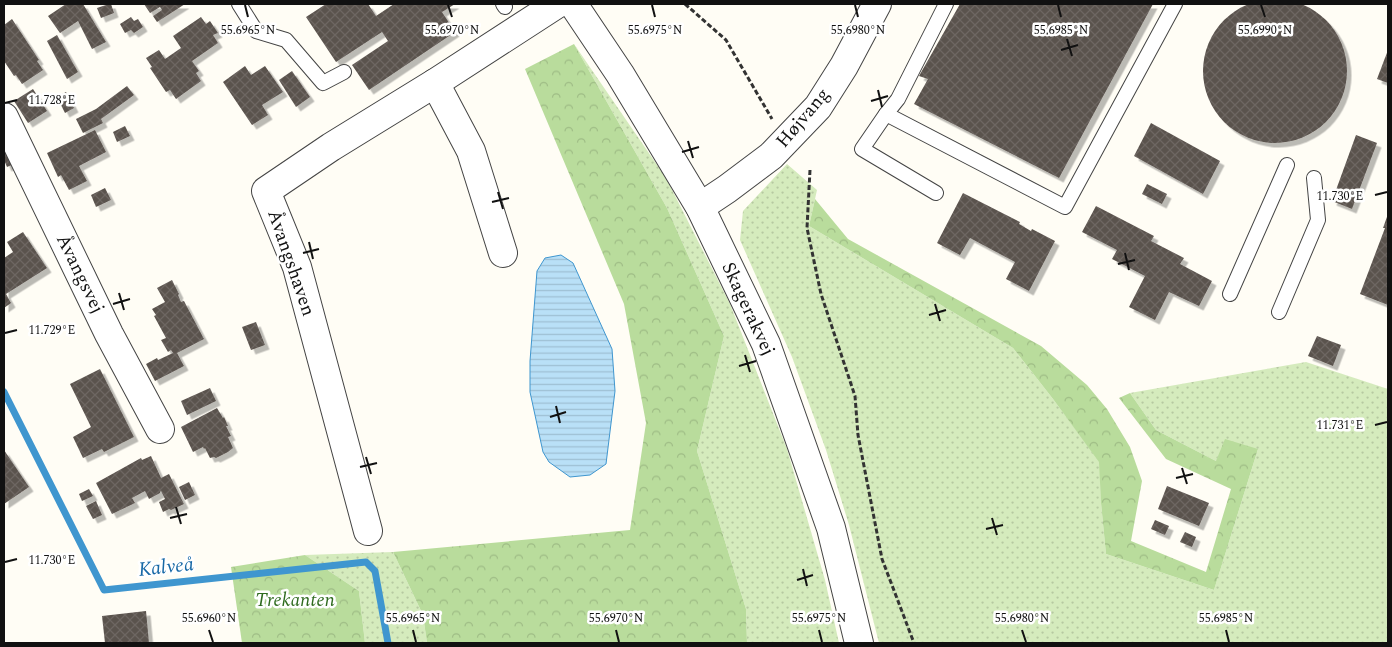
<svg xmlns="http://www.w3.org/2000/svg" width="1392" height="647" viewBox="0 0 1392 647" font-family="Spectral,serif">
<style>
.grass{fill:url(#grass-dots)}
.forest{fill:url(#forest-crowns)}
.water{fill:url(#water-rules);stroke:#3f96cf}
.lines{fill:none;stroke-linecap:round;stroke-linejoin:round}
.stream{stroke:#3f96cf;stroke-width:7}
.building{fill:url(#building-cross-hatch);filter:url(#shadow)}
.service-casing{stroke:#444;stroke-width:16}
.minor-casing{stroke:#444;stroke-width:30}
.tertiary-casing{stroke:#444;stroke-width:30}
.path{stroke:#333;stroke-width:3;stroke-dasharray:5 2.5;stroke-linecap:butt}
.service{stroke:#fff;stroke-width:14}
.minor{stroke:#fff;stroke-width:28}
.tertiary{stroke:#fff;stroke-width:28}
.ticks{fill:none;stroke:#111;stroke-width:2}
.labels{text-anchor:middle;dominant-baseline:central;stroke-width:5;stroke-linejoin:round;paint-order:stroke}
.street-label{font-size:19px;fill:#111;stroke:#fff}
.park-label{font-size:19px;font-style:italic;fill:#2f6b1f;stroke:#fff}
.water-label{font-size:20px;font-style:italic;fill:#1768a6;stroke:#fff}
.ticks-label{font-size:12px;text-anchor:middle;fill:#111;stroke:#fff;stroke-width:5;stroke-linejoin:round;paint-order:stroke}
</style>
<defs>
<pattern id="grass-dots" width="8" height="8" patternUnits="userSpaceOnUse" patternTransform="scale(1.25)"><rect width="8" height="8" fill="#d5ebbd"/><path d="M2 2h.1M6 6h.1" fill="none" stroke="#b6c8a1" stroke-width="1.8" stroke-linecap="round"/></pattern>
<pattern id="forest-crowns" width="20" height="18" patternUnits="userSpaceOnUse" patternTransform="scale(1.25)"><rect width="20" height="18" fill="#b9dc9c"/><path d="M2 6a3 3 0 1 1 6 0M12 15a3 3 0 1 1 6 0" fill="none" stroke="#9ebc85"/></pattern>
<pattern id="water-rules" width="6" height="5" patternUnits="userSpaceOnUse" patternTransform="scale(1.25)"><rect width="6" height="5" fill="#b9e0f7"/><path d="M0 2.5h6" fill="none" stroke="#9ebfd3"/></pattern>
<pattern id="building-cross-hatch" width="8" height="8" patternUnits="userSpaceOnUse" patternTransform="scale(1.25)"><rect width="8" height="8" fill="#5a524d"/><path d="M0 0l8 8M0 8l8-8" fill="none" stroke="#6d6662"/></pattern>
<filter id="shadow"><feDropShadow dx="4.5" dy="4.5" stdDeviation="0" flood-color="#0004"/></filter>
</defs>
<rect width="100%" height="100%" fill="#fffdf5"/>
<g class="grass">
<polygon points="574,44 666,178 730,304 787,449 825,580 839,643 747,643 746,609 697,451 724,336 667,208"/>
<polygon points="787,164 817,190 809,226 1013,348 1053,399 1100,462 1101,503 1106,554 1214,590 1258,449 1216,461 1156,430 1130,393 1306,362 1388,389 1388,643 879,643 849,525 826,450 792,357 740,240 743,211"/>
<polygon points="393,552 423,615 427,643 365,643 359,591 305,555"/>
</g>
<g class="forest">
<polygon points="574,44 667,208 724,336 697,451 746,609 747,643 427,643 423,615 393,552 630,530 646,423 624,304 525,69"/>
<polygon points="815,199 848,239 1041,346 1087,385 1107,409 1130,447 1142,481 1131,541 1206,572 1231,489 1166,459 1119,398 1130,393 1156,430 1216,461 1225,439 1258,449 1214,590 1106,554 1101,503 1099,462 1053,399 1013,348 809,226"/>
<polygon points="305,555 359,591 365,643 242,643 231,567"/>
</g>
<polygon class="water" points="561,255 573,263 612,349 615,391 606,464 590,475 570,477 549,462 543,452 530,392 530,361 537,271 545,258"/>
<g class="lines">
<polyline class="stream" points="4,392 104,590 366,562 375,571 388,643"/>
</g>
<g class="building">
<circle cx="1275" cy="71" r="72"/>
<polygon points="66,4 83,4 106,42 92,49 78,21 60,33 48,16"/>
<polygon points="109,4 111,4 114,13 101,18 97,8"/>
<polygon points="144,4 185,4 157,22 153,16 162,10 160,7 150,13"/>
<polygon points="326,4 368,4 376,16 394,4 455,4 442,12 455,32 369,90 352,65 388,41 382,32 336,62 306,17"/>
<polygon points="960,4 1153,4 1059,178 914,104 928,79 919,76"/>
<polygon points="131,17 134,21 138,19 143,27 134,33 131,30 125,33 120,24"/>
<polygon points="201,17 206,24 210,21 218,33 213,35 218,43 192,61 199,71 196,73 201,81 176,99 170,90 166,92 150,68 152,67 146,58 159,50 165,59 181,48 173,36"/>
<polygon points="12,19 39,60 37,61 43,70 22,84 16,75 14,76 4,61 4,25"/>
<polygon points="57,35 78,72 67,79 47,41"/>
<polygon points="1388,50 1388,83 1377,79"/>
<polygon points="245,66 251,75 265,66 283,92 262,105 268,115 252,125 223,82"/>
<polygon points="292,71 310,97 296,107 279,80"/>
<polygon points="127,86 134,95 101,119 103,123 83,133 76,119 96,109"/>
<polygon points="33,89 47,111 28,123 14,101"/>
<polygon points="66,92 74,108 65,113 57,97"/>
<polygon points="1151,123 1220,161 1203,194 1134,156"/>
<polygon points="125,126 130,136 117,142 113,132"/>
<polygon points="95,130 106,152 79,166 87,181 69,190 61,175 58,177 47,153"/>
<polygon points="1356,135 1377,143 1352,209 1332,201"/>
<polygon points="9,149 16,163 7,167 4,160 4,152"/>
<polygon points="1147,184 1167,194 1162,204 1142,194"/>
<polygon points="105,188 111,200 96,207 91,195"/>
<polygon points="963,193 1020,222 1019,224 1031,231 1032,229 1055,241 1029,291 1006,279 1015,262 970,238 960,255 937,243"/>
<polygon points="1096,206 1154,236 1151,241 1184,258 1180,264 1212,281 1199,306 1169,292 1155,320 1129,307 1145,276 1112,259 1117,250 1082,232"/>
<polygon points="1388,214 1388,305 1360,294 1385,228 1383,228"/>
<polygon points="23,232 47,268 6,294 11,303 4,308 4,258 13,252 7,242"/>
<polygon points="172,280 179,294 178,295 181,302 184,301 204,339 177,353 184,366 155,381 146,364 157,358 158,360 173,353 171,350 168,352 161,340 166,338 154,316 156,315 152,309 165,302 157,288"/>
<polygon points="256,322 265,345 251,350 242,327"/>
<polygon points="1317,336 1341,345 1333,366 1308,356"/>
<polygon points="100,369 134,437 104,452 102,449 83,458 73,437 91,427 70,384"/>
<polygon points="210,388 216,401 187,415 181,401"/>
<polygon points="217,408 223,418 224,417 228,426 226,426 231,436 228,437 233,448 228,452 216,458 214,457 210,458 205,448 204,449 203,447 193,452 181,427"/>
<polygon points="4,450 29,487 4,504"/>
<polygon points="151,456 161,478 169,474 184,504 171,510 169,509 163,512 159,502 165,499 161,491 160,492 160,493 149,499 145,491 132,498 135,503 112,514 96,483 141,458 142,460"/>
<polygon points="189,482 195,495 185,500 179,487"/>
<polygon points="1167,486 1209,503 1199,526 1158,509"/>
<polygon points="89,489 93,496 82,501 79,494"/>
<polygon points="96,501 102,515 93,519 86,506"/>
<polygon points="1155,520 1169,526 1165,535 1151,529"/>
<polygon points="1185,532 1196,537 1192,547 1180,542"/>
<polygon points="146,611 149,643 105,643 102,616"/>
</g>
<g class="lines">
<defs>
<g id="service">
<polyline points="239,4 256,31 286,40 323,83 344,72"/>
<polyline points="503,4 505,7"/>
<polyline points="886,114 898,99 946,4"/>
<polyline points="936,193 862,149 886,114 1065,207 1175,4"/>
<polyline points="1230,294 1287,165"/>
<polyline points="1279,312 1318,220 1314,178"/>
</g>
<g id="minor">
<polyline points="435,83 471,151 503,253"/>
<polyline points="4,117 109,334 160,429"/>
<polyline points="700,207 727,189 771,156 818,107 844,66 877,4"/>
<polyline points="368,531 297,267 266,191 331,147 435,83 557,4"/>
</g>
<polyline id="tertiary" points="573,4 620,74 700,207 766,344 831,528 859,643"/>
</defs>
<use href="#service" class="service-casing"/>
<use href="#minor" class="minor-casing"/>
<use href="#tertiary" class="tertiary-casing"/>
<g class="path">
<polyline points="685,4 726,40 772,119"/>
<polyline points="810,170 807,228 821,294 855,396 858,435 882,559 914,643"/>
</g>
<use href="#service" class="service"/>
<use href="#minor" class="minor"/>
<use href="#tertiary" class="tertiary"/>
</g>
<path class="ticks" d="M245,5L248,17M448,5L452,17M652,5L655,17M855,5L858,17M1058,5L1061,17M1261,5L1265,17M1067,39L1072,56M1061,50L1078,45M878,90L882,107M871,101L888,96M5,103L17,100M688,141L693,158M682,152L699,147M498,192L503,209M1375,195L1387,192M492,202L509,198M309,242L313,259M303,253L319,249M1125,253L1129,270M1118,264L1135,260M119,293L124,310M113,304L130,299M935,304L940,321M929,315L946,310M5,333L17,330M745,355L750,372M739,366L756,361M556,406L560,423M550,417L566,412M1375,425L1387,422M366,457L371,474M360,467L377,463M1182,468L1187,484M1176,478L1193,474M176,507L181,524M170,518L187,514M992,518L997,535M986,529L1003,525M5,562L17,559M803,569L807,586M797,580L813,575M209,630L213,642M413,630L416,642M616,630L619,642M819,630L822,642M1022,630L1026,642M1226,630L1229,642"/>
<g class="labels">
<g class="street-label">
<text transform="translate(803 118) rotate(-50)">Højvang</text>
<text transform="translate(291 263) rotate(71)">Åvangshaven</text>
<text transform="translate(80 274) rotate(64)">Åvangsvej</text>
<text transform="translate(748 309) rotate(65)">Skagerakvej</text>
</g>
<g class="park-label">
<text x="295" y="600">Trekanten</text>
</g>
<g class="water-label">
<text transform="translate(166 567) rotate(-6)">Kalveå</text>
</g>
</g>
<g class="ticks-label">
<text x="248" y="34">55.6965°N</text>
<text x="452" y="34">55.6970°N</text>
<text x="655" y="34">55.6975°N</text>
<text x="858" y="34">55.6980°N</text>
<text x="1061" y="34">55.6985°N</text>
<text x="1265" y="34">55.6990°N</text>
<text x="52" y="104">11.728°E</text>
<text x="1340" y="200">11.730°E</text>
<text x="52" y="334">11.729°E</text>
<text x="1340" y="429">11.731°E</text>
<text x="52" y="564">11.730°E</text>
<text x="209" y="622">55.6960°N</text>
<text x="413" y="622">55.6965°N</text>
<text x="616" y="622">55.6970°N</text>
<text x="819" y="622">55.6975°N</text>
<text x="1022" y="622">55.6980°N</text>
<text x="1226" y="622">55.6985°N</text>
</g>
<rect width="1392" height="647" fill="none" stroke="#111111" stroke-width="10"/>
</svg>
